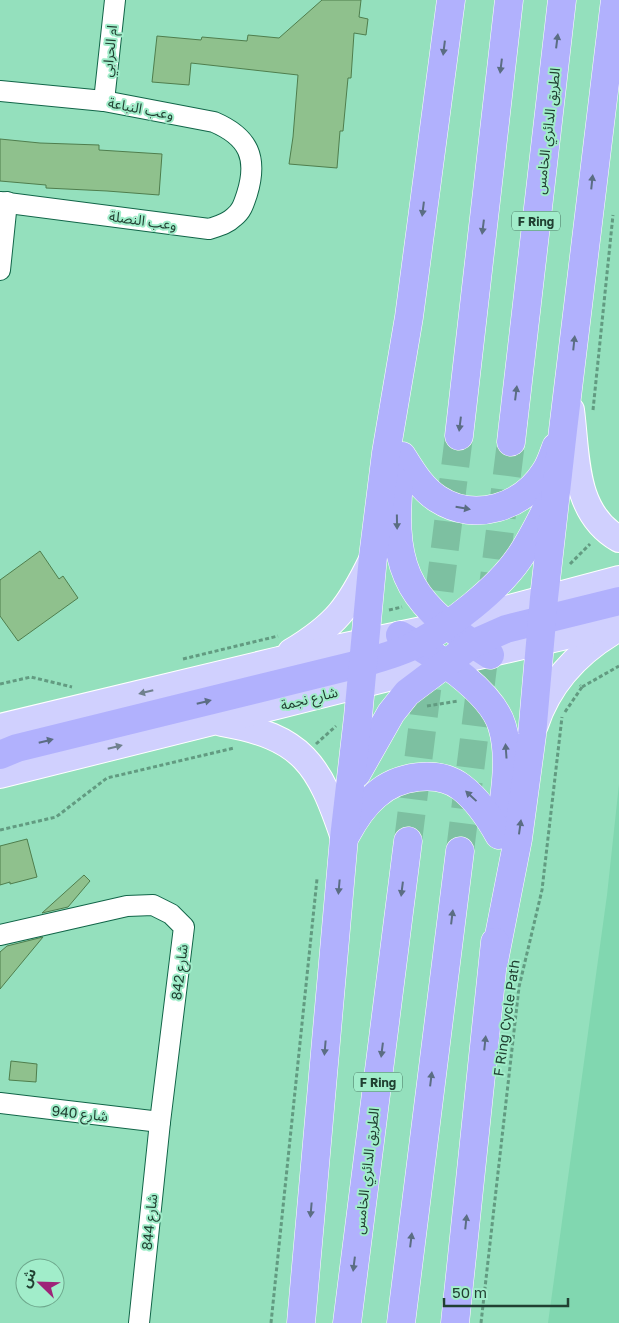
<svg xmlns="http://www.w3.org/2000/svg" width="619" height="1323" viewBox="0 0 619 1323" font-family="'Golos Text','Noto Sans Arabic',sans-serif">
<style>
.built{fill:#81d7b0}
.building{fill:#8fc18d;stroke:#4f7e4d}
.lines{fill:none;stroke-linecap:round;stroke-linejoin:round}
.highway-tunnel{stroke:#7dc0a1;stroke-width:28;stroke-dasharray:28 14;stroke-linecap:butt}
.minor-casing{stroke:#116548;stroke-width:22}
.major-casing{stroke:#fff;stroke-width:28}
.highway-casing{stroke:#fff;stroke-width:29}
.path{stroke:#629b81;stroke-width:3;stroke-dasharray:4 2.5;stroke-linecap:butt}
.minor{stroke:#fff;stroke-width:20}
.major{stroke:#d0d0fe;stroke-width:26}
.highway{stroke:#b1b1fd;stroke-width:28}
.oneway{fill:#5b6d83}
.oneway2{fill:#70818e}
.labels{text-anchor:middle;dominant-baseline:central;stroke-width:4;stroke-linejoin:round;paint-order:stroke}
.shield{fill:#a1edca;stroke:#477460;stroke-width:1}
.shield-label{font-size:12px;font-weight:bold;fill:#214032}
.street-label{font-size:14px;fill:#214032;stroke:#a1edca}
</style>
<rect width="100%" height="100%" fill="#94e0bd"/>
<polygon class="built" points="619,784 619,1323 548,1323 607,895"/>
<g class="building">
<polygon points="322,0 361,0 359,17 368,19 366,35 354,33 351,78 348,78 343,131 340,131 337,168 289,164 293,137 298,75 191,63 189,85 152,82 157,36 201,40 202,37 247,41 248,35 279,38"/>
<polygon points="0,139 40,143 99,145 99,150 162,154 159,195 107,191 46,188 46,185 0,181"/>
<polygon points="40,551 59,579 63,576 78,598 18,641 0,616 0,580"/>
<polygon points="27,839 37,877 10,884 10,882 0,885 0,846"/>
<polygon points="84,875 90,881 68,907 42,913"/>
<polygon points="43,937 0,989 0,952 7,946"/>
<polygon points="11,1061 37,1064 36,1082 9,1080"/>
</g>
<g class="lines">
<g class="highway-tunnel">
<polyline points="408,841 459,436"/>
<polyline points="460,851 511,442"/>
</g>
<defs>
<g id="minor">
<path d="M0,91L104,101L214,122C249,137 258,158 247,194C244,203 242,211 234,217C227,224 218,226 209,229L0,202"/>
<polyline points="104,101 115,0"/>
<polyline points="0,270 7,202"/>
<polyline points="0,935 127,906 153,905 171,914 184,927 160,1122 139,1323"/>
<polyline points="0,1103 160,1122"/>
</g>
<g id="major">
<path d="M571,410C577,456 573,513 619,539"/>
<path d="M291,652C336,625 349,607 372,560"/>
<path d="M222,723C303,737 319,764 344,838"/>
<path d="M535,725C549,683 577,653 614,631"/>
<polyline points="0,727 279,660 446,625 619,579"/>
<polyline points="0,775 444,664 619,624"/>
</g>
<g id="highway">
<polyline points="459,436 509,0"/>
<polyline points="511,442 562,0"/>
<path d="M402,456C412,472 422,489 438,499C475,523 523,507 545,472C550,465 553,455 556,447"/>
<path d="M399,483C390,576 413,606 490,655"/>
<path d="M400,635C432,653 491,690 502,726C512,759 504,796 500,830"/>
<path d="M0,755L17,748L363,663C381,658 400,653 417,644C451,625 497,590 519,558C531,541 540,522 549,504"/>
<polyline points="357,773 391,713 407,693 472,644 506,629 619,601"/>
<path d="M346,835C354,820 363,806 376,795C397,776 437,769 461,787C478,800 489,817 499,835"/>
<polyline points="494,961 518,839 532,735 544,598 563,430 615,0"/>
<polyline points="301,1323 344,838 358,717 373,557 386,453 409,317 451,0"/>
<polyline points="347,1323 408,841"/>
<polyline points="401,1323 460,851"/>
<polyline points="455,1323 495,942"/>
</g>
</defs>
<use href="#minor" class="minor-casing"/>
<use href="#major" class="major-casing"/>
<use href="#highway" class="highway-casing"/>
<g class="path">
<polyline points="593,410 613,215"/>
<polyline points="570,564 590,544"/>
<polyline points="389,610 402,607"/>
<polyline points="183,659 278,636"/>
<polyline points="0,684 31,677 72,687"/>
<polyline points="582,687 619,666"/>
<polyline points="427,706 458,701"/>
<polyline points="565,712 582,687 580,685"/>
<polyline points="316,744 336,726"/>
<polyline points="0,830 56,817 107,778 234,748"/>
<polyline points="271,1323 317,879"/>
<polyline points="481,1323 519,987 542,890 562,717"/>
</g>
<use href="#minor" class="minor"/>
<use href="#major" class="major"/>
<use href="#highway" class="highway"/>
</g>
<defs><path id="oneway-solid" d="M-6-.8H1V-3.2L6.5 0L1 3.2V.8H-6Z" transform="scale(1.25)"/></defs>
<g class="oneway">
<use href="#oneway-solid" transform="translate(557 41) rotate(-83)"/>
<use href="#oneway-solid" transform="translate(444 48) rotate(97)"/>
<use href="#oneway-solid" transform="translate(501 66) rotate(97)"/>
<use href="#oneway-solid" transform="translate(592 182) rotate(-84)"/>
<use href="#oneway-solid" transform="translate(423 209) rotate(97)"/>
<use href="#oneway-solid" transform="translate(483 227) rotate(97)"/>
<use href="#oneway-solid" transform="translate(574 343) rotate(-84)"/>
<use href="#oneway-solid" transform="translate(516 393) rotate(-83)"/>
<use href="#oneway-solid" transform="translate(460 424) rotate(97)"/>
<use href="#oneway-solid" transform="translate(463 508) rotate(10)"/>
<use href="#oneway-solid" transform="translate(397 522) rotate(89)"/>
<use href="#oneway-solid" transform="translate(204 702) rotate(-14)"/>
<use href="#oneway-solid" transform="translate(46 741) rotate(-14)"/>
<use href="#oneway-solid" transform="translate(506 751) rotate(-94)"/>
<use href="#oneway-solid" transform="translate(471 796) rotate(-137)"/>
<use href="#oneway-solid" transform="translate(520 827) rotate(-82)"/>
<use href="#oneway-solid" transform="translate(339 887) rotate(95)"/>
<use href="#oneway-solid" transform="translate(402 889) rotate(97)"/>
<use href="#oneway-solid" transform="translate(452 917) rotate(-83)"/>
<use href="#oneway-solid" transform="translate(485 1043) rotate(-84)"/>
<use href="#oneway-solid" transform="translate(325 1048) rotate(95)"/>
<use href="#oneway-solid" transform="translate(382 1050) rotate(97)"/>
<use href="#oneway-solid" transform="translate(431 1079) rotate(-83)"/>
<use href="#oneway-solid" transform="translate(311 1210) rotate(95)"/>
<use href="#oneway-solid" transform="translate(466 1222) rotate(-84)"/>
<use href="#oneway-solid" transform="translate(411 1240) rotate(-83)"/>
<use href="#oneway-solid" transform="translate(354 1264) rotate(97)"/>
</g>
<g class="oneway2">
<use href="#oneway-solid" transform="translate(146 692) rotate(166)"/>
<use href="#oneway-solid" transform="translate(115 747) rotate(-14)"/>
</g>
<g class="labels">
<g class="shield">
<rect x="512" y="211.5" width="48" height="19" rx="4"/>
<rect x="354" y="1072.5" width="48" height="19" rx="4"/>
</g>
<g class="shield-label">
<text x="536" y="221">F Ring</text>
<text x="378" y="1082">F Ring</text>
</g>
<g class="street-label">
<text transform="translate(109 51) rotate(-84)">ام الحرابي</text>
<text transform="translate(141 108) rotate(11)">وعب النباعة</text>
<text transform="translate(547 131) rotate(-83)">الطريق الدائري الخامس</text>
<text transform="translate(143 220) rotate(8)">وعب النصلة</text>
<text transform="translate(309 698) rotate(-14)">شارع نجمة</text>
<text transform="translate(179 972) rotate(-83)">شارع 842</text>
<text transform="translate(506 1018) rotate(-82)">F Ring Cycle Path</text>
<text transform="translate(80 1113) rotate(6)">شارع 940</text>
<text transform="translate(366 1171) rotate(-83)">الطريق الدائري الخامس</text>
<text transform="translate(149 1222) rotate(-84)">شارع 844</text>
</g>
</g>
<g transform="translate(40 1283) rotate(293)"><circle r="24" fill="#a1edca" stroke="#6ea88d"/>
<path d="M0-4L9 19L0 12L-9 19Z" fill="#9e2378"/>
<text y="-8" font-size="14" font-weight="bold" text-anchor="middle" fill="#214032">ش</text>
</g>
<path d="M444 1298v8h124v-8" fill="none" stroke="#214032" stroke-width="2.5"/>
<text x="452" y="1298" font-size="15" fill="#214032" stroke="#a1edca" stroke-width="4" paint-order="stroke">50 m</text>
</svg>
